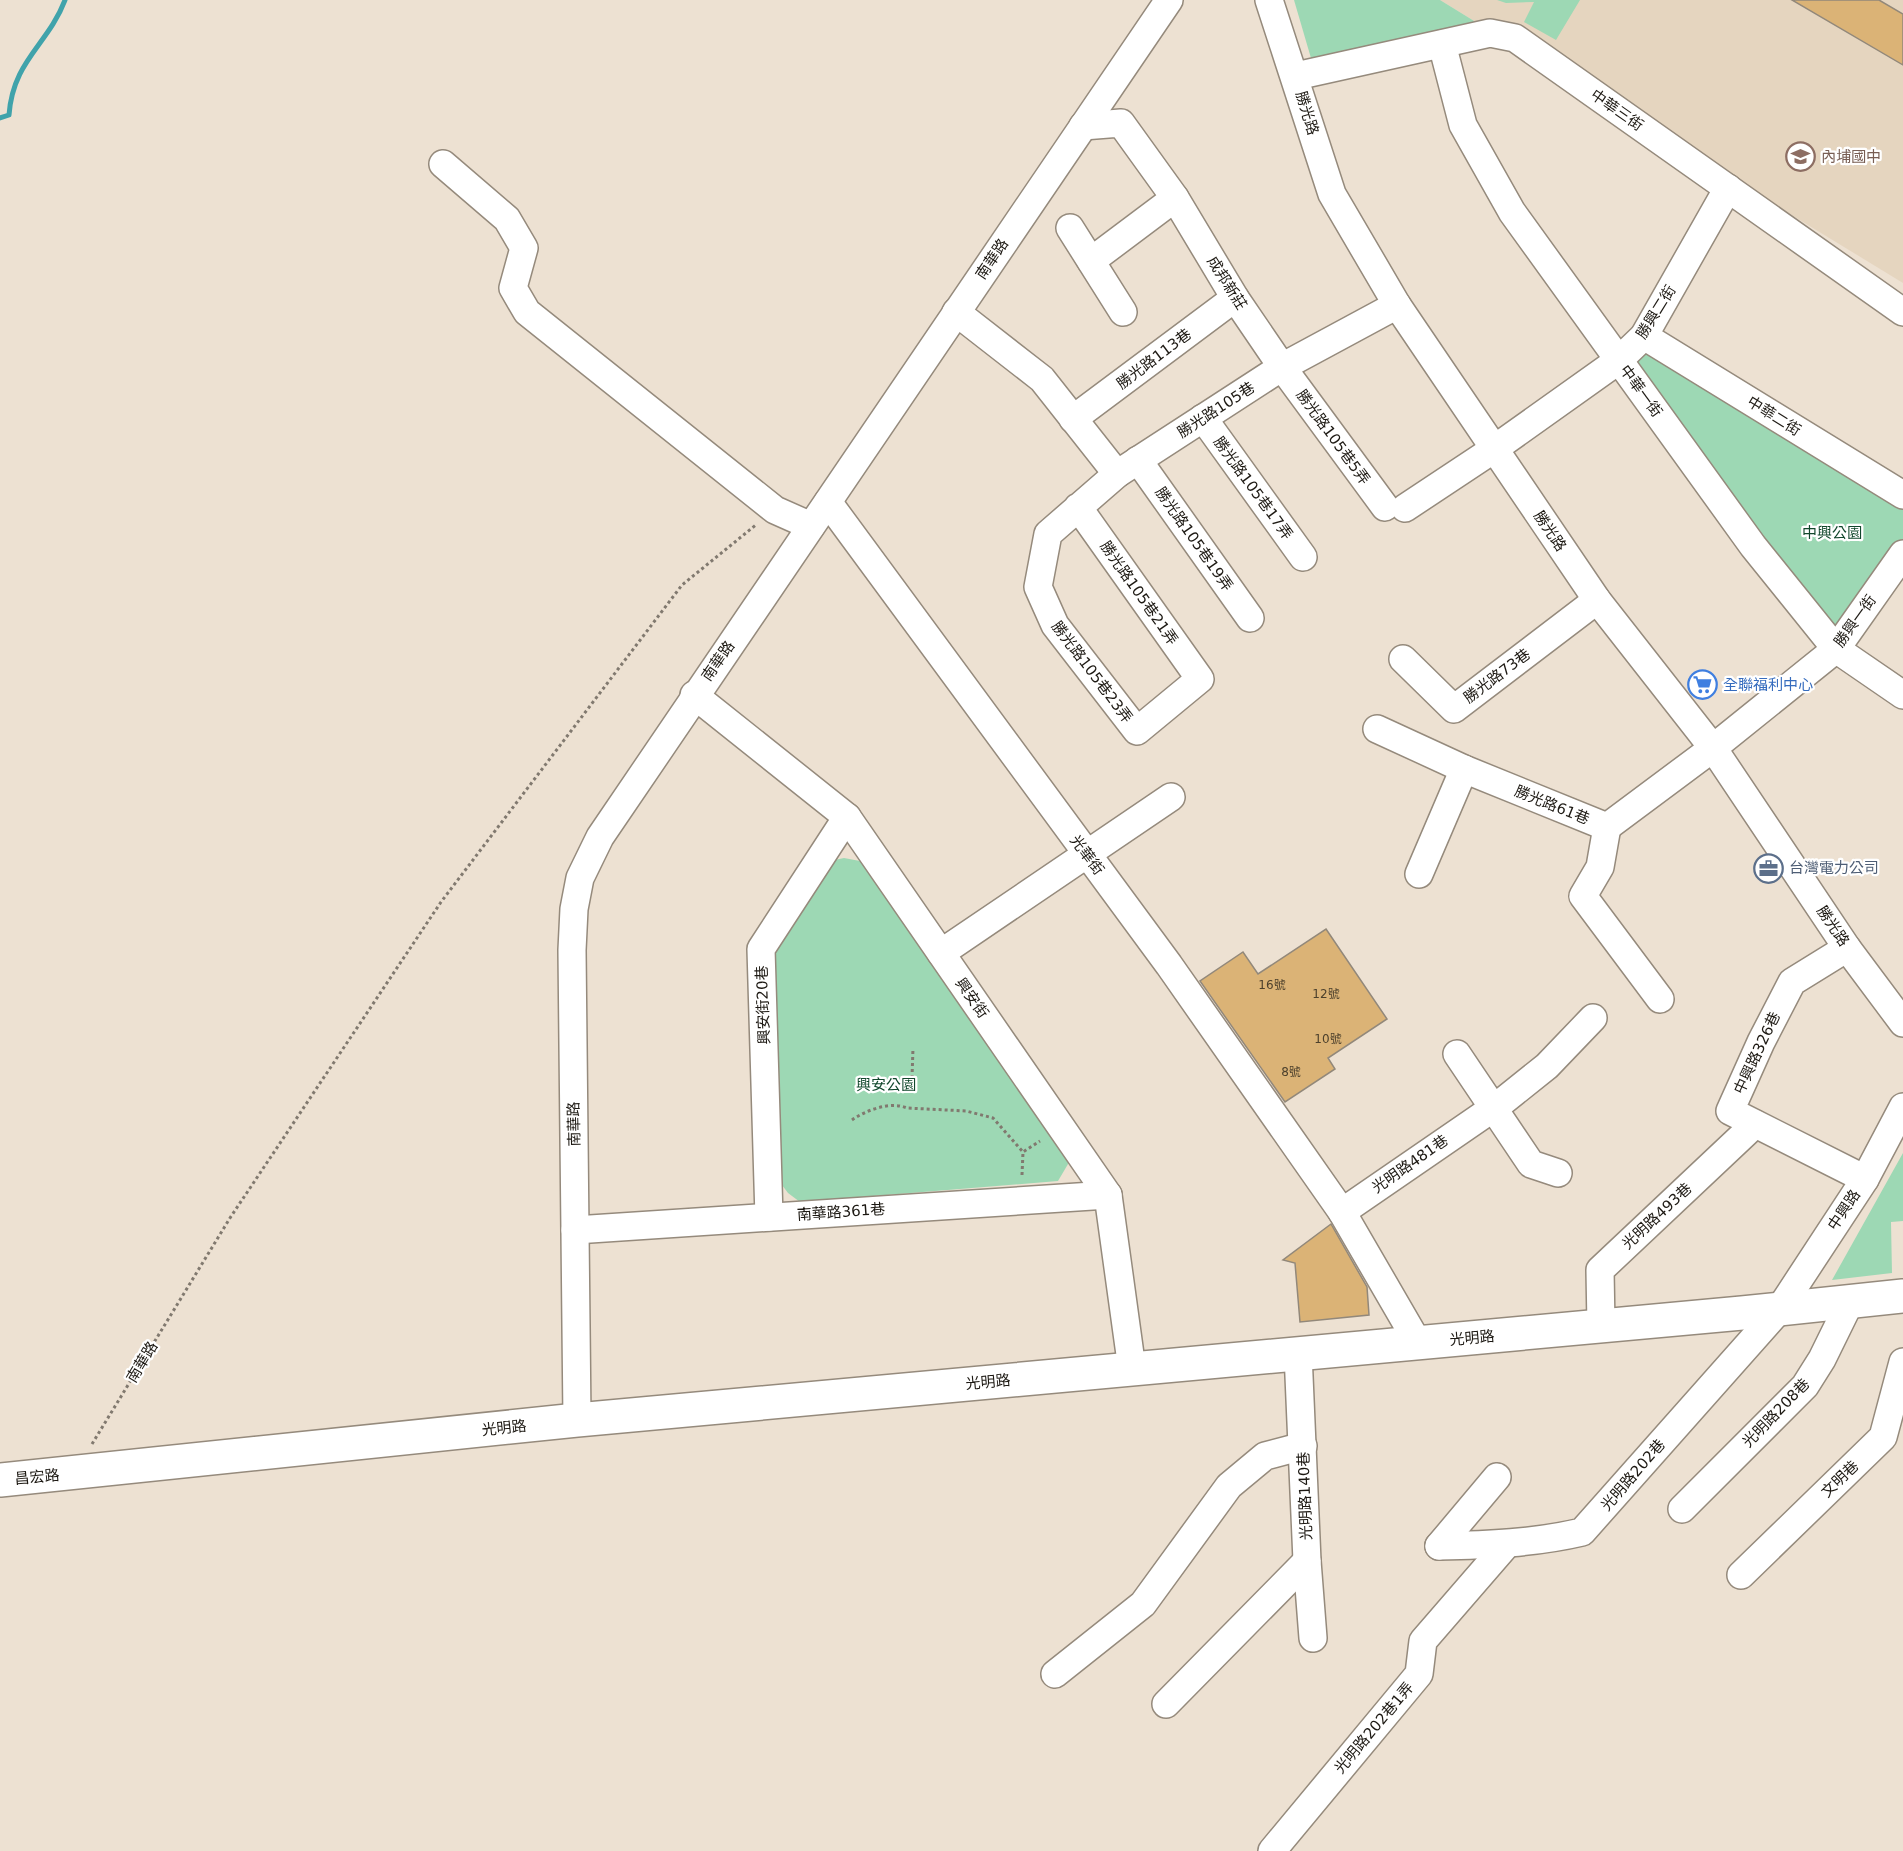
<svg xmlns="http://www.w3.org/2000/svg" width="1903" height="1851" viewBox="0 0 1903 1851" font-family="'DejaVu Sans','Noto Sans TC',sans-serif">
<style>
.built{fill:#e5d5bf}
.green{fill:#9dd8b4}
.lines{fill:none;stroke-linecap:round;stroke-linejoin:round}
.stream{stroke:#40a3ab;stroke-width:5}
.building{fill:#dbb376;stroke:#92887a;stroke-width:1.5}
.minor-casing{stroke:#958a7c;stroke-width:30}
.major-casing{stroke:#958a7c;stroke-width:36}
.path{stroke:#81796f;stroke-width:3;stroke-dasharray:3 3;stroke-linecap:butt}
.minor{stroke:#fff;stroke-width:27}
.major{stroke:#fff;stroke-width:33}
.labels{text-anchor:middle;dominant-baseline:central;stroke-width:4.5;stroke-linejoin:round;paint-order:stroke}
.number-label{font-size:12px;fill:#4c402c}
.street-label{font-size:15px;fill:#1d1913;stroke:#fff}
.education-label{font-size:15px;fill:#785e54;stroke:#fff;text-anchor:start}
.park-label{font-size:15px;fill:#12482d;stroke:#fff}
.shop-label{font-size:15px;fill:#366cbe;stroke:#fff;text-anchor:start}
.service-label{font-size:15px;fill:#4e5e75;stroke:#fff;text-anchor:start}
</style>
<rect width="100%" height="100%" fill="#ede1d2"/>
<polygon class="built" points="1440,0 1903,0 1903,283 1492,32"/>
<g class="green">
<polygon points="1294,0 1440,0 1492,32 1313,65"/>
<polygon points="1497,0 1580,0 1556,40 1524,22 1534,2 1506,3"/>
<polygon points="1646,344 1903,504 1903,540 1835,639 1627,360"/>
<polygon points="844,858 860,861 879,884 1071,1159 1058,1181 800,1202 788,1193 779,1181 774,955 781,940 830,861"/>
<polygon points="1903,1153 1903,1221 1891,1222 1892,1273 1832,1280"/>
</g>
<g class="lines">
<path class="stream" d="M0,118L9,115C13,60 48,45 65,0"/>
</g>
<g class="building">
<polygon points="1792,0 1879,0 1903,14 1903,65"/>
<polygon points="1326,929 1387,1019 1328,1058 1335,1069 1285,1102 1200,981 1243,952 1258,974"/>
<polygon points="1331,1224 1367,1287 1369,1315 1300,1322 1295,1263 1283,1260"/>
</g>
<g class="lines">
<defs>
<g id="minor">
<polyline points="1269,0 1332,194 1397,305 1597,600 1713,748 1847,948 1903,1023"/>
<polyline points="1442,44 1463,125 1512,212 1753,546 1836,649 1903,695"/>
<polyline points="1296,76 1490,33 1515,38 1903,312"/>
<polyline points="1083,126 1121,123 1175,198 1235,298 1282,367 1385,507"/>
<polyline points="443,164 507,219 524,248 513,288 527,312 775,510 811,526"/>
<polyline points="1070,228 1123,312"/>
<polyline points="1091,261 1175,198"/>
<polyline points="956,312 1042,379 1117,474"/>
<polyline points="1644,336 1903,495"/>
<polyline points="1203,418 1303,557"/>
<polyline points="1073,419 1235,298"/>
<polyline points="1138,460 1250,618"/>
<polyline points="828,502 1169,965 1342,1212 1418,1343"/>
<polyline points="1078,507 1200,679 1137,731 1055,625 1038,587 1048,534 1117,474 1282,367 1397,305"/>
<polyline points="1405,508 1494,449 1619,360 1644,336 1728,188"/>
<polyline points="1403,659 1454,709 1597,600"/>
<polyline points="694,695 847,817 1108,1195 1132,1369"/>
<polyline points="1377,729 1464,769 1607,827 1713,748 1836,649 1903,554"/>
<polyline points="1607,827 1600,867 1583,896 1660,999"/>
<polyline points="1419,874 1464,769"/>
<polyline points="1847,948 1792,982 1761,1042 1730,1111 1865,1179"/>
<polyline points="941,953 1171,797"/>
<polyline points="1457,1054 1531,1164 1558,1173"/>
<polyline points="1342,1212 1502,1102 1547,1066 1593,1018"/>
<polyline points="769,1217 761,949 847,817"/>
<polyline points="575,1230 1108,1195"/>
<polyline points="1601,1326 1600,1270 1755,1124"/>
<polyline points="1298,1353 1307,1561 1313,1638"/>
<polyline points="577,1420 572,950 574,909 580,878 600,837 1169,0"/>
<polyline points="1682,1509 1805,1386 1822,1359 1850,1302"/>
<path d="M1439,1546C1487,1545 1535,1543 1582,1532L1779,1310L1865,1179L1903,1107"/>
<polyline points="1439,1546 1497,1477"/>
<polyline points="1741,1575 1883,1437 1903,1362"/>
<polyline points="1055,1674 1143,1604 1229,1486 1265,1456 1303,1446"/>
<polyline points="1166,1704 1307,1561"/>
<polyline points="1272,1851 1419,1674 1423,1641 1507,1544"/>
</g>
<polyline id="major" points="0,1480 577,1420 1742,1313 1903,1296"/>
</defs>
<use href="#minor" class="minor-casing"/>
<use href="#major" class="major-casing"/>
<g class="path">
<polyline points="912,1078 913,1048"/>
<path d="M852,1120C866,1110 891,1101 907,1108L966,1111L993,1118L1023,1152"/>
<polyline points="1022,1175 1023,1152 1040,1141"/>
<polyline points="92,1444 230,1218 441,902 682,585 757,524"/>
</g>
<use href="#minor" class="minor"/>
<use href="#major" class="major"/>
</g>
<defs>
<symbol id="school-ring" viewBox="-11 -11 22 22"><circle r="9.5" fill="#fff" stroke="#8d6e63" stroke-width="1.5"/><path d="M0-5L7-2L0 1L-7-2ZM-4 1L0 2.5L4 1V4Q0 6-4 4Z" fill="#8d6e63"/></symbol>
<symbol id="supermarket-ring" viewBox="-11 -11 22 22"><circle r="9.5" fill="#fff" stroke="#3f7fe0" stroke-width="1.5"/><path d="M-6-5.5h2.5l.6 2H6L4.5 2H-2.5L-4.4-4H-6ZM-1.5 3.2a1.3 1.3 0 1 0 .1 0ZM3 3.2a1.3 1.3 0 1 0 .1 0Z" fill="#3f7fe0"/></symbol>
<symbol id="office-ring" viewBox="-11 -11 22 22"><circle r="9.5" fill="#fff" stroke="#5c6f8a" stroke-width="1.5"/><path d="M-6-3h4V-5.5h4V-3h4V5H-6ZM-1-4.5V-3h2v-1.5ZM-6 0V1H6V0Z" fill="#5c6f8a"/></symbol>
</defs>
<g fill-rule="evenodd">
<use href="#school-ring" x="1784" y="140" width="33" height="33"/>
<use href="#supermarket-ring" x="1686" y="668" width="33" height="33"/>
<use href="#office-ring" x="1752" y="852" width="33" height="33"/>
</g>
<g class="labels">
<g class="number-label">
<text x="1272" y="985">16號</text>
<text x="1326" y="994">12號</text>
<text x="1328" y="1039">10號</text>
<text x="1291" y="1072">8號</text>
</g>
<g class="street-label">
<text transform="translate(1617 110) rotate(35)">中華三街</text>
<text transform="translate(1307 113) rotate(73)">勝光路</text>
<text transform="translate(992 259) rotate(-56)">南華路</text>
<text transform="translate(1227 283) rotate(58)">成邦新莊</text>
<text transform="translate(1656 312) rotate(-58)">勝興二街</text>
<text transform="translate(1154 359) rotate(-37)">勝光路113巷</text>
<text transform="translate(1641 391) rotate(54)">中華一街</text>
<text transform="translate(1216 410) rotate(-33)">勝光路105巷</text>
<text transform="translate(1774 416) rotate(32)">中華二街</text>
<text transform="translate(1333 437) rotate(54)">勝光路105巷5弄</text>
<text transform="translate(1253 488) rotate(54)">勝光路105巷17弄</text>
<text transform="translate(1550 531) rotate(56)">勝光路</text>
<text transform="translate(1194 539) rotate(55)">勝光路105巷19弄</text>
<text transform="translate(1139 593) rotate(55)">勝光路105巷21弄</text>
<text transform="translate(1855 621) rotate(-54)">勝興一街</text>
<text transform="translate(718 661) rotate(-55)">南華路</text>
<text transform="translate(1092 672) rotate(53)">勝光路105巷23弄</text>
<text transform="translate(1497 676) rotate(-37)">勝光路73巷</text>
<text transform="translate(1552 805) rotate(22)">勝光路61巷</text>
<text transform="translate(1087 855) rotate(53)">光華街</text>
<text transform="translate(1833 926) rotate(56)">勝光路</text>
<text transform="translate(972 998) rotate(55)">興安街</text>
<text transform="translate(763 1005) rotate(-92)">興安街20巷</text>
<text transform="translate(1757 1053) rotate(-65)">中興路326巷</text>
<text transform="translate(574 1124) rotate(-91)">南華路</text>
<text transform="translate(1410 1164) rotate(-35)">光明路481巷</text>
<text transform="translate(1844 1210) rotate(-56)">中興路</text>
<text transform="translate(841 1212) rotate(-4)">南華路361巷</text>
<text transform="translate(1657 1216) rotate(-43)">光明路493巷</text>
<text transform="translate(1472 1338) rotate(-5)">光明路</text>
<text transform="translate(142 1362) rotate(-59)">南華路</text>
<text transform="translate(988 1382) rotate(-5)">光明路</text>
<text transform="translate(1776 1413) rotate(-46)">光明路208巷</text>
<text transform="translate(504 1428) rotate(-6)">光明路</text>
<text transform="translate(1633 1475) rotate(-49)">光明路202巷</text>
<text transform="translate(37 1477) rotate(-5)">昌宏路</text>
<text transform="translate(1840 1479) rotate(-44)">文明巷</text>
<text transform="translate(1305 1496) rotate(-92)">光明路140巷</text>
<text transform="translate(1374 1728) rotate(-50)">光明路202巷1弄</text>
</g>
<g class="education-label">
<text x="1821" y="157">內埔國中</text>
</g>
<g class="park-label">
<text x="1832" y="533">中興公園</text>
<text x="886" y="1085">興安公園</text>
</g>
<g class="shop-label">
<text x="1723" y="685">全聯福利中心</text>
</g>
<g class="service-label">
<text x="1789" y="868">台灣電力公司</text>
</g>
</g>
</svg>
